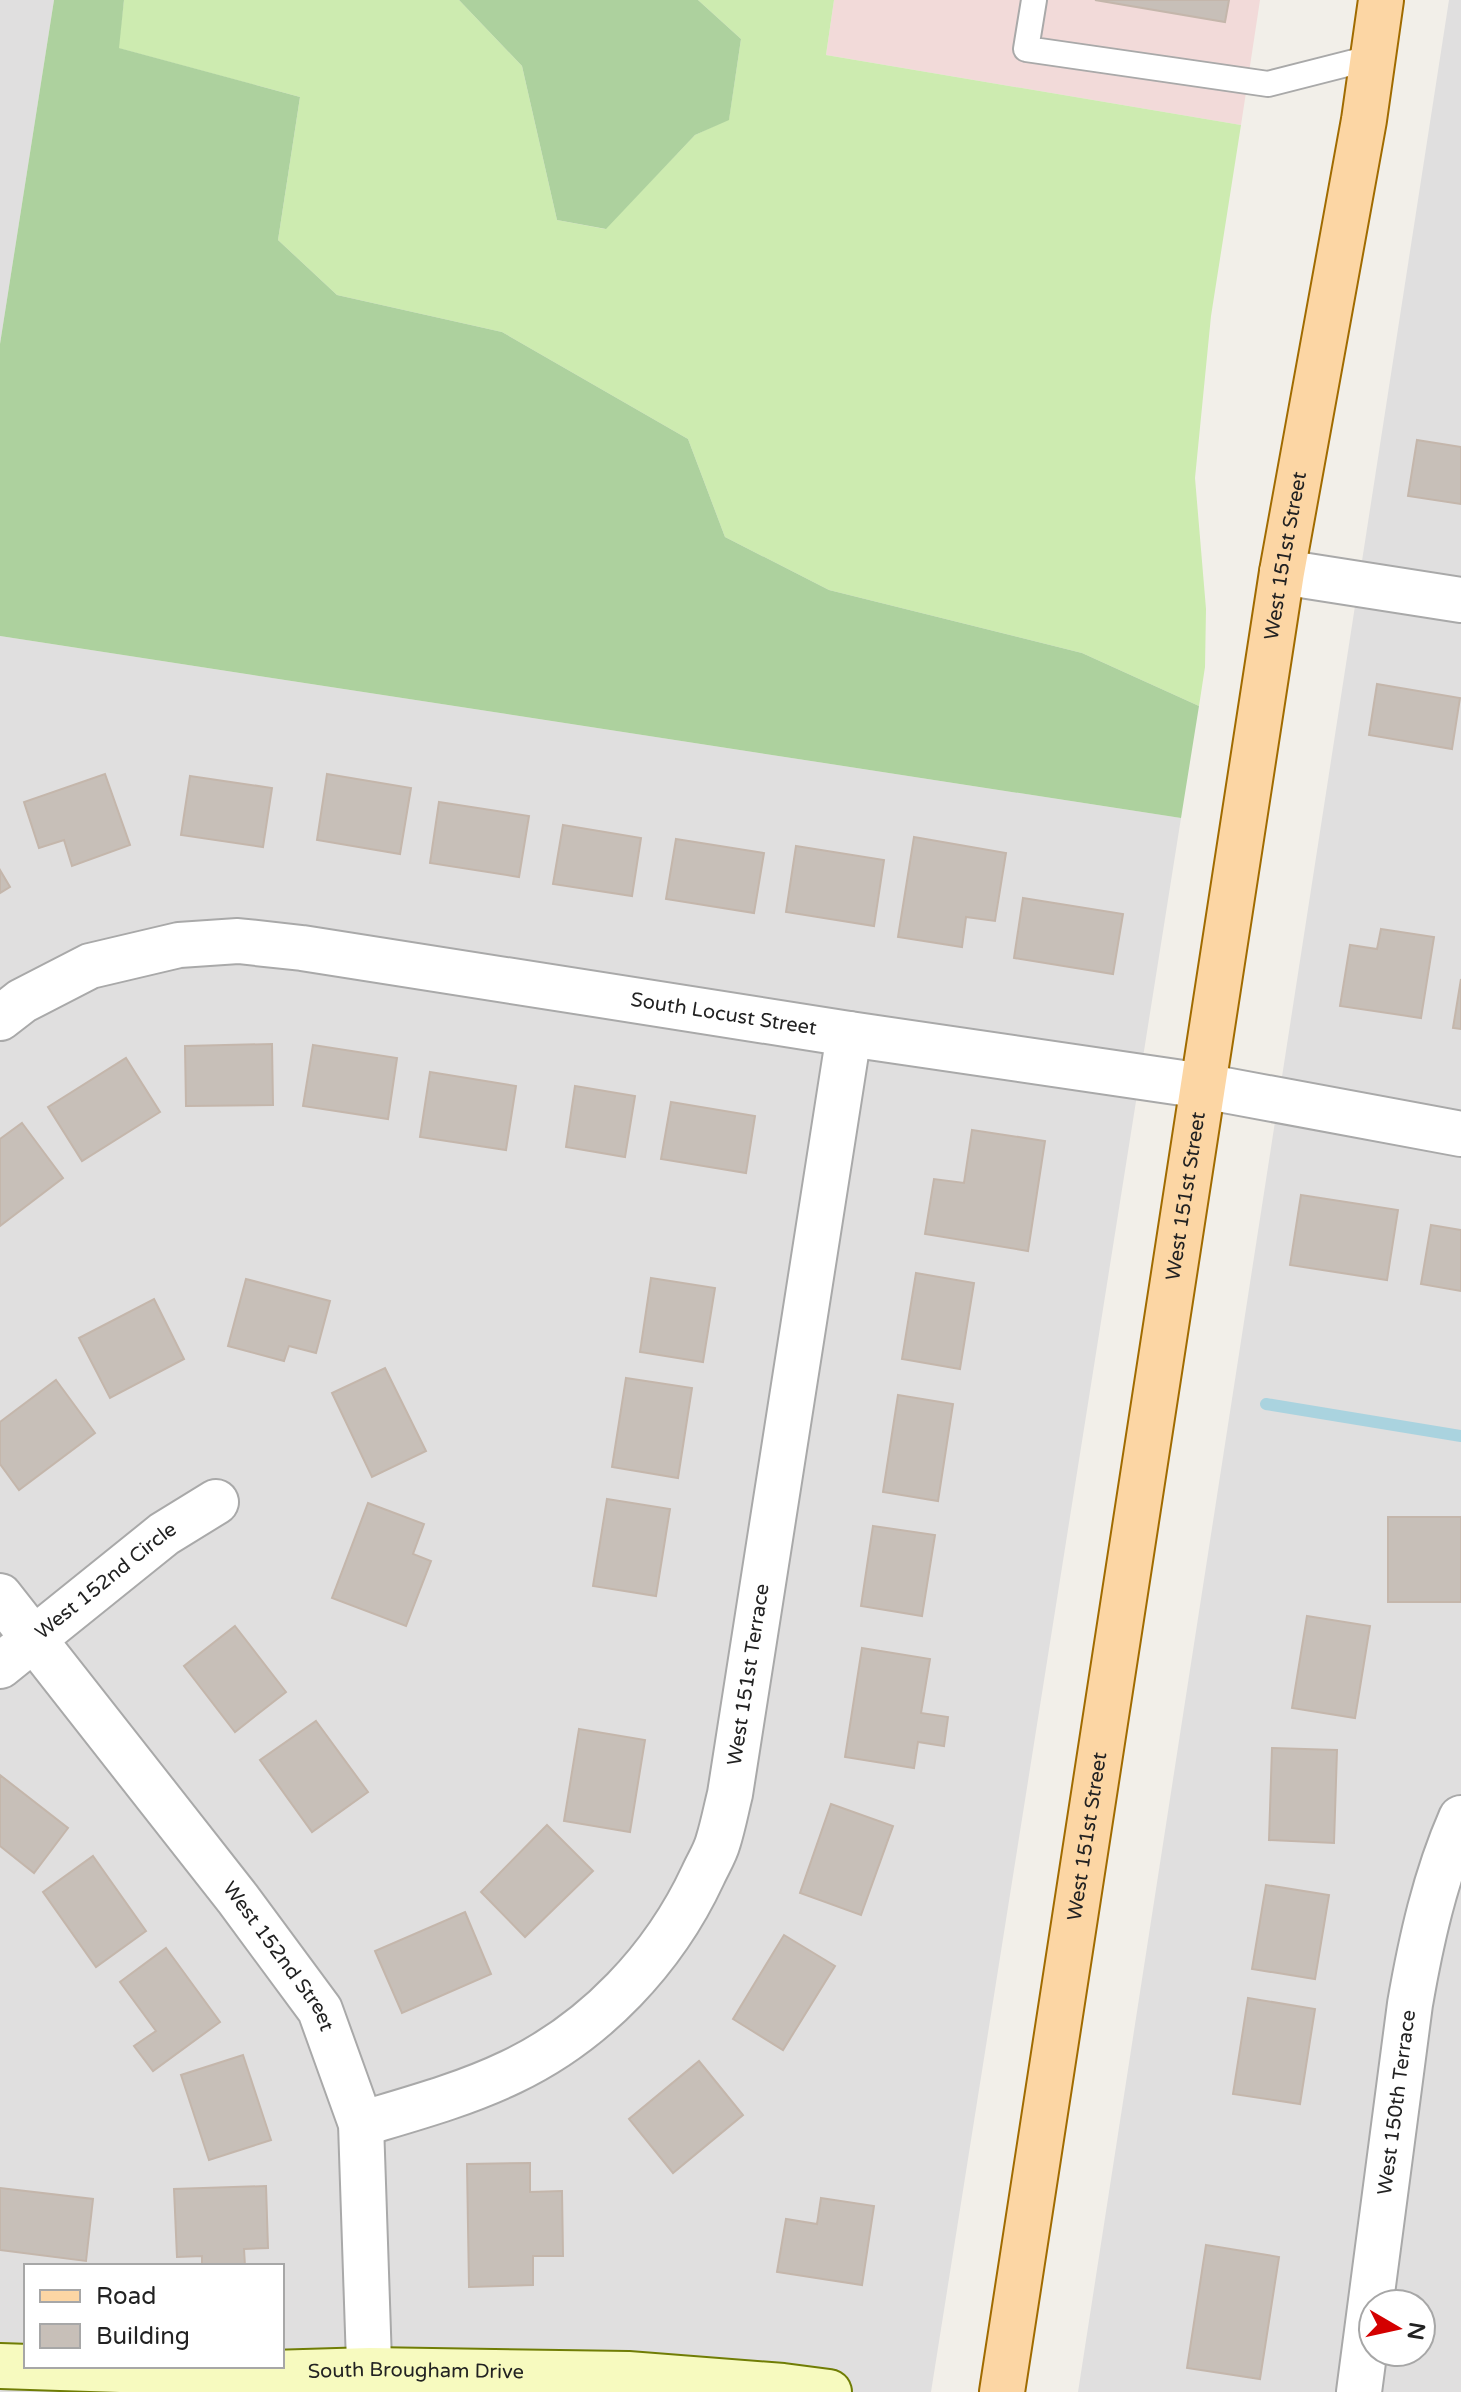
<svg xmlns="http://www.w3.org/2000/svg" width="1461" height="2392" viewBox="0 0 1461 2392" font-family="'Varela Round',sans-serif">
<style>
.residential{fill:#e0dfdf;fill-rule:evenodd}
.commercial{fill:#f2dad9}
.grass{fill:#cdebb0}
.forest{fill:#add19e}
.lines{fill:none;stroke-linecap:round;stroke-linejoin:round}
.stream{stroke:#aad3df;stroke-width:12}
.building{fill:#c7bfb8;stroke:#c4b6ab;stroke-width:2}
.lane-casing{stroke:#a9a9a9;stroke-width:28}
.street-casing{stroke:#a9a9a9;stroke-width:48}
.secondary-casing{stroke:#707d05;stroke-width:48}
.primary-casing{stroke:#a06b00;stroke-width:48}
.lane{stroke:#fff;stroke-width:24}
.street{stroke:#fff;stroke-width:44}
.secondary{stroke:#f7fabf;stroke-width:44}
.primary{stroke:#fcd6a4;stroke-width:44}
.labels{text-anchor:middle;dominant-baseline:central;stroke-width:6;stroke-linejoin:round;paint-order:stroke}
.street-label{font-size:20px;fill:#222;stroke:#fff}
</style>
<rect width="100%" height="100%" fill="#f2efe9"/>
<g class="residential">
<polygon points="0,0 54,0 0,344"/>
<path d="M1449,0H1461V2392H1078ZM1373,2304H1421V2352H1373Z"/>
<path d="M0,636L1181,818L931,2392H0ZM26,2266H282V2366H26Z"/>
</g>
<polygon class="commercial" points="834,0 1260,0 1241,125 826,55"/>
<polygon class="grass" points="124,0 459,0 522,66 557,220 605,229 695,135 729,119 741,39 698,0 834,0 826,55 1241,125 1211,316 1195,478 1206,609 1205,667 1199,706 1082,653 829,590 725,537 688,439 502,332 337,295 278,240 300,97 118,48"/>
<g class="forest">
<polygon points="54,0 124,0 119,48 300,97 278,240 337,295 502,332 688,439 725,537 829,590 1082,653 1199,706 1181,818 0,636 0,344"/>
<polygon points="459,0 698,0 741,39 729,120 695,135 606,229 557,220 522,66"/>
</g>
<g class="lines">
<polyline class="stream" points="1266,1404 1461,1436"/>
</g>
<g class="building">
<polygon points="1095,0 1229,0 1225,22"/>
<polygon points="1417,440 1461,447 1461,504 1408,496"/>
<polygon points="1377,684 1460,698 1452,749 1369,735"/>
<polygon points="105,774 130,845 72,866 64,840 39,848 24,802"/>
<polygon points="327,774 411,788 400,854 317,840"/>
<polygon points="190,776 272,788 263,847 181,835"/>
<polygon points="439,802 529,816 519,877 430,863"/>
<polygon points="563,825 641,838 632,896 553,884"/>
<polygon points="914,837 1006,853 995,921 966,917 962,947 898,937"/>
<polygon points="676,839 764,853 754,913 666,899"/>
<polygon points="796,846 884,860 874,926 786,912"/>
<polygon points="0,870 10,887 0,893"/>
<polygon points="1023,898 1123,914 1113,974 1014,958"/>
<polygon points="1381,929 1434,937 1421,1018 1340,1006 1350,945 1377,949"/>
<polygon points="1461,979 1461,1029 1453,1028"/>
<polygon points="272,1044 273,1105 186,1106 185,1046"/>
<polygon points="313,1045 397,1058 388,1119 303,1106"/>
<polygon points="126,1058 160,1112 82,1161 48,1107"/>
<polygon points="430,1072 516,1086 506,1150 420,1137"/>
<polygon points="575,1086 635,1096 625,1157 566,1147"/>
<polygon points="671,1102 755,1116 746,1173 661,1159"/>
<polygon points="22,1123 63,1178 0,1226 0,1139"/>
<polygon points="972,1130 1045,1141 1028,1251 925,1234 934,1179 964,1183"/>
<polygon points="1301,1195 1398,1210 1387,1280 1290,1265"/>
<polygon points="1431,1225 1461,1230 1461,1291 1421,1284"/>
<polygon points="916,1273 974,1283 960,1369 902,1359"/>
<polygon points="651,1278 715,1288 703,1362 640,1352"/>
<polygon points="246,1279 330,1301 316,1353 289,1346 284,1361 228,1346"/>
<polygon points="154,1299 184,1359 110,1398 79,1338"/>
<polygon points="385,1368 426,1451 372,1477 332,1393"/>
<polygon points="626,1378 692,1388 678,1478 612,1467"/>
<polygon points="56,1380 95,1433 19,1490 0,1464 0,1422"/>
<polygon points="898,1395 953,1404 938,1501 883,1492"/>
<polygon points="607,1499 670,1509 656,1596 593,1586"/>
<polygon points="368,1503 424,1524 413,1554 431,1561 406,1626 332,1598"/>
<rect x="1388" y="1517" width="73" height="85"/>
<polygon points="873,1526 935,1535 922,1616 861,1606"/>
<polygon points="1307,1616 1370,1626 1355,1718 1292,1708"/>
<polygon points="235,1626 286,1692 235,1732 184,1666"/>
<polygon points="862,1648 930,1659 921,1713 948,1717 944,1746 918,1742 914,1768 845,1757"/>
<polygon points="316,1721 368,1792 312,1832 260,1760"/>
<polygon points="579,1729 645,1740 630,1832 564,1821"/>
<polygon points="1272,1748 1337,1750 1334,1843 1269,1840"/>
<polygon points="0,1775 68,1828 34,1873 0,1846"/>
<polygon points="831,1804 893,1826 861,1915 800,1893"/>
<polygon points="547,1825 593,1871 525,1937 481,1892"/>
<polygon points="93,1856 146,1931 96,1967 43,1892"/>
<polygon points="1266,1885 1329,1895 1315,1979 1252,1969"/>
<polygon points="465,1912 491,1974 402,2013 375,1951"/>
<polygon points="784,1935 835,1966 783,2050 733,2019"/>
<polygon points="166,1948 220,2022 153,2071 134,2046 156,2031 120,1982"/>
<polygon points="1248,1998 1315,2009 1300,2104 1233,2094"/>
<polygon points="243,2055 271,2140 209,2160 181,2075"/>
<polygon points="699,2061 743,2115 673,2173 629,2119"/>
<polygon points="530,2163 530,2192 562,2191 563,2256 533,2256 533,2285 469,2287 467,2164"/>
<polygon points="266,2186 268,2248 244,2249 245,2266 202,2266 202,2256 177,2257 174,2189"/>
<polygon points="0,2188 93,2199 86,2261 0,2250"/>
<polygon points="821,2198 874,2206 862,2285 777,2272 786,2219 817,2224"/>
<polygon points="1206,2245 1279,2257 1260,2379 1187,2368"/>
</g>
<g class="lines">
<defs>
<polyline id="lane" points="1034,0 1026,49 1268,84 1374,57"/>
<g id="street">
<polyline points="1282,572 1461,600"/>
<path id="s1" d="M0,1018L22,1001L90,966L179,945L238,941L302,948L849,1034L1203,1086L1461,1134"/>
<path id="s2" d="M0,1596L238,1899L320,2010L361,2124L370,2392"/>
<path id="s3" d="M0,1666L164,1534L216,1502"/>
<path id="s4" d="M361,2124C411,2109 463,2095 511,2072C595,2032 664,1959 703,1875C708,1864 715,1853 718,1842C723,1826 726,1810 730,1794L849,1034"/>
<path id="s5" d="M1359,2392L1410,2004C1421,1941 1435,1877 1461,1818"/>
</g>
<g id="secondary">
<path id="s6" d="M0,2366L240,2374L370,2370L628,2374L783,2386L829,2392"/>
</g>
<g id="primary">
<path id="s7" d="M1002,2392L1282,572L1364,120L1381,0"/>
</g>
</defs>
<use href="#lane" class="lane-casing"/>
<use href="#street" class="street-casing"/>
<use href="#secondary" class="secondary-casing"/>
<use href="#primary" class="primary-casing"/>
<use href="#lane" class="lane"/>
<use href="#street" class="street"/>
<use href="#secondary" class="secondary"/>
<use href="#primary" class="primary"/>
</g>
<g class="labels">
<g class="street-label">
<text stroke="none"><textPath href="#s7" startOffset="1858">West 151st Street</textPath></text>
<text stroke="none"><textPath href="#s1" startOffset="746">South Locust Street</textPath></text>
<text stroke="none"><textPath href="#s7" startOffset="1210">West 151st Street</textPath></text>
<text stroke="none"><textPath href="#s3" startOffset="136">West 152nd Circle</textPath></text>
<text stroke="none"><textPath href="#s4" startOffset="646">West 151st Terrace</textPath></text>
<text stroke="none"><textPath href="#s7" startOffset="562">West 151st Street</textPath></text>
<text stroke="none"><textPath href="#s2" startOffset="456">West 152nd Street</textPath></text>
<text stroke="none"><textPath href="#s5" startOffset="292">West 150th Terrace</textPath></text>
<text stroke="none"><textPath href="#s6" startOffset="416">South Brougham Drive</textPath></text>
</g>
</g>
<rect x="24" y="2264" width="260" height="104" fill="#ffffff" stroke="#a7a7a7" stroke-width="2"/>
<rect x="40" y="2290" width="40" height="12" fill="#fcd6a4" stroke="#a7a7a7" stroke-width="2"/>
<text x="96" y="2304" font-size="24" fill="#222222">Road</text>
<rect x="40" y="2324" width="40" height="24" fill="#c7bfb8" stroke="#a7a7a7" stroke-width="2"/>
<text x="96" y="2344" font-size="24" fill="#222222">Building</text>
<g transform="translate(1397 2328) rotate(99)"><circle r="38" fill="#ffffff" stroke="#a7a7a7" stroke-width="2"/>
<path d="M0-6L14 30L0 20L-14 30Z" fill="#d40000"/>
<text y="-12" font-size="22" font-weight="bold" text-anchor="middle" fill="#222222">N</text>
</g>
</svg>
